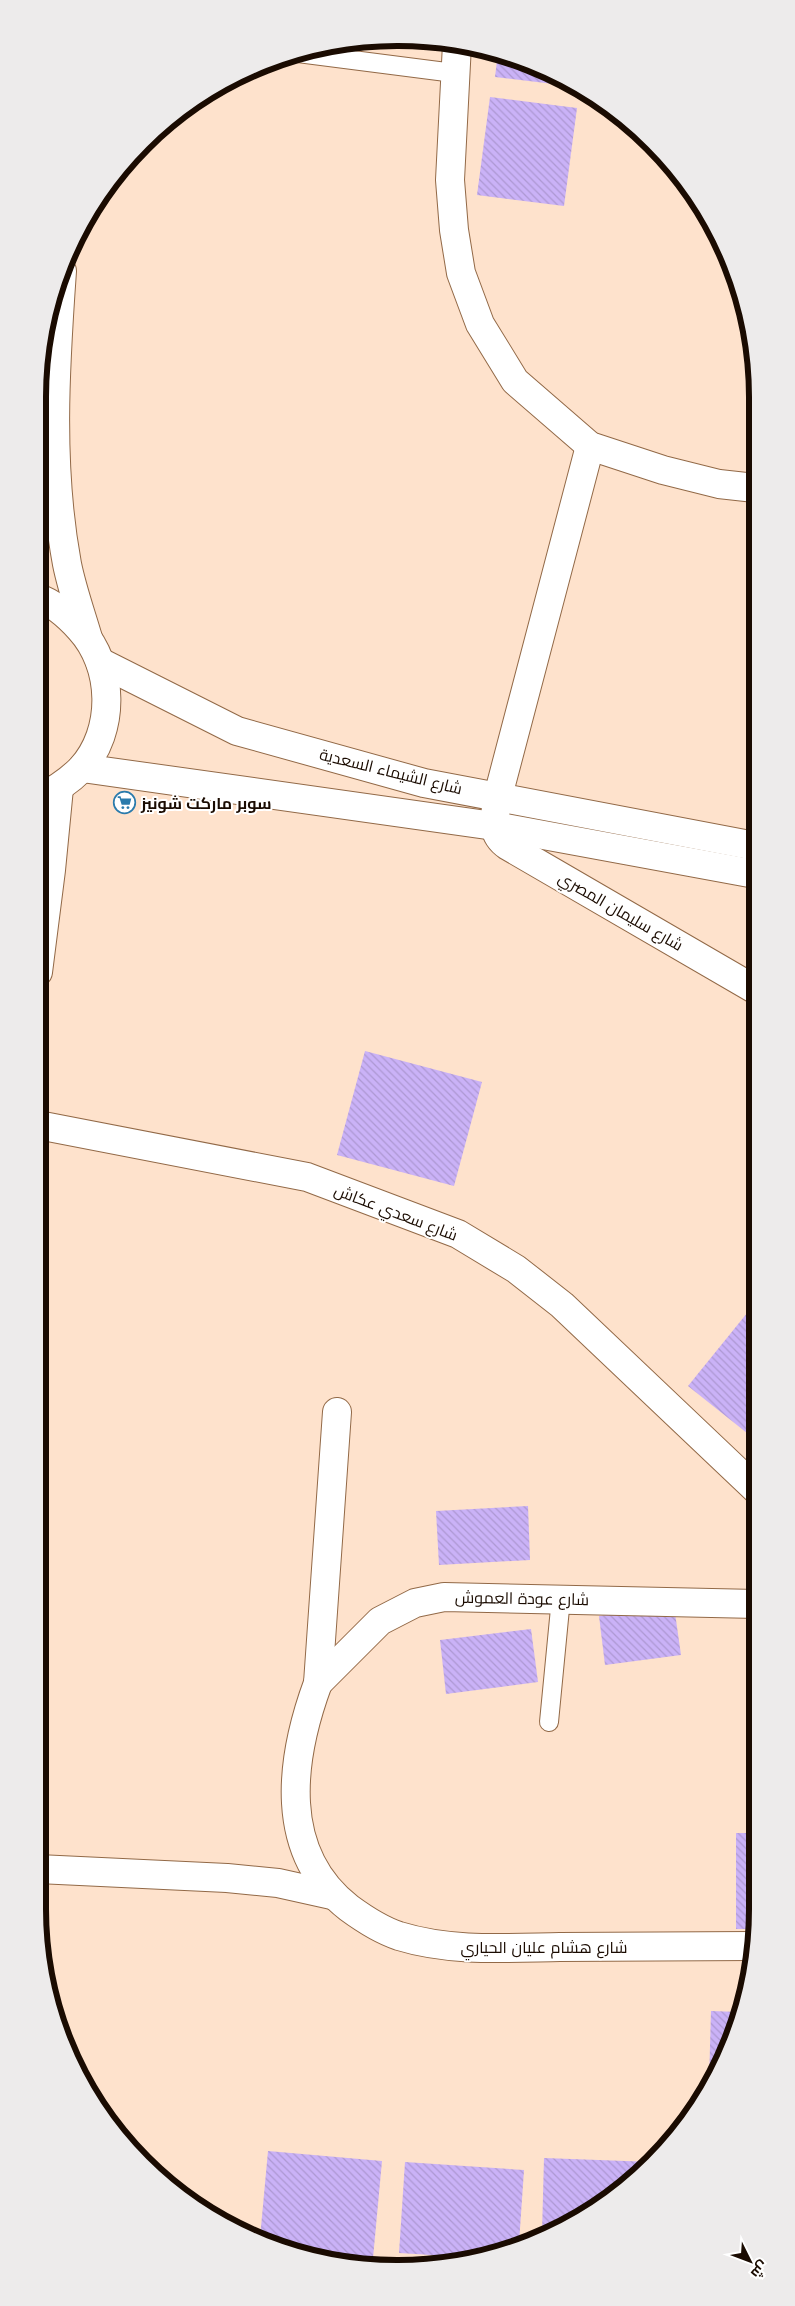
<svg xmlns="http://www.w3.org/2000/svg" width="795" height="2306" viewBox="0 0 795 2306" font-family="'Libre Baskerville',Cairo,serif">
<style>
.building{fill:url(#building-back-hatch)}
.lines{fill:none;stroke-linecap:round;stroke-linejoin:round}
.service-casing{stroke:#926947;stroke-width:20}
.minor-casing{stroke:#926947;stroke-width:30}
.tertiary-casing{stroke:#926947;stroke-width:30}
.service{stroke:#fff;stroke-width:18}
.minor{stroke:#fff;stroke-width:28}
.tertiary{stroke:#fff;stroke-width:28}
.labels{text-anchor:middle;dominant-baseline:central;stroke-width:4;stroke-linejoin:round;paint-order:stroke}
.street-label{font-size:16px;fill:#1a0b01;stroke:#fff}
.poi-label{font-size:16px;font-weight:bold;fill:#1a0b01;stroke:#fff;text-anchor:start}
.rim{fill:none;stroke:#1a0b01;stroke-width:6}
</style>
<defs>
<pattern id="building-back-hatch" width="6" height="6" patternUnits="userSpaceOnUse" patternTransform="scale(1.25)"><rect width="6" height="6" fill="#cab2f7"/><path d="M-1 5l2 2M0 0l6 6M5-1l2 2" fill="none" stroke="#ad98d2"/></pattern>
</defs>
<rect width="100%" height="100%" fill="#fee2cc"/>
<g class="building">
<polygon points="498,53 570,86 495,77"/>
<polygon points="490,97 577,108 564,206 477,195"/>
<polygon points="365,1051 482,1082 454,1186 337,1155"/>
<polygon points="756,1302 757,1441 688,1386"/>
<polygon points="528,1506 530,1560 439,1565 436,1511"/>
<polygon points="674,1606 681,1655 605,1665 599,1616"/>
<polygon points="531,1629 538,1682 446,1694 440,1640"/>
<polygon points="736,1833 757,1833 758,1908 755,1929 736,1929"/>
<polygon points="711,2011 740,2012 709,2082"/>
<polygon points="268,2151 382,2161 373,2258 306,2252 260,2238"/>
<polygon points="544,2158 653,2162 598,2208 542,2233"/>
<polygon points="405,2162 524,2170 519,2243 490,2256 480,2258 399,2253"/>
</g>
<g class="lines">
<defs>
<g id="service">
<polyline points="298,53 454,73"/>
<polyline points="549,1722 561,1598"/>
</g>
<g id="minor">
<polyline points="457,44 450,180 454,230 461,273 480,324 515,381 590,446 663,470 719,484 755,488"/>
<path d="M590,446L498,796C495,816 489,833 508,846L756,990"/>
<polyline points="38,1125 307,1177 458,1234 516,1269 562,1305 757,1490"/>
<path d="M337,1412L318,1683C290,1759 277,1852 349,1908C364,1919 381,1930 399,1936C451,1952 505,1948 560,1947C624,1947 688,1946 753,1946"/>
<polyline points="318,1683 380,1621 415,1603 444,1597 757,1604"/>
<polyline points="38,1869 227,1878 278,1883 332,1895"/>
</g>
<g id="tertiary">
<path d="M62,271C55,369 49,467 67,564C72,589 81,614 88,638"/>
<path d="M38,598C54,603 69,617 80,629C114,666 116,731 81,769C68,782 54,791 38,799"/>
<polyline points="100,662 237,731 424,783 755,846"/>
<polyline points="82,768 494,826 755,874"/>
<polyline points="38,972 51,870 59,788"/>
</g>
</defs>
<use href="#service" class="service-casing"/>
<use href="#minor" class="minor-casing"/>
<use href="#tertiary" class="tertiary-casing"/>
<use href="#service" class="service"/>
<use href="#minor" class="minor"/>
<use href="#tertiary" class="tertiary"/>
</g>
<defs>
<symbol id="supermarket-ring" viewBox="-11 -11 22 22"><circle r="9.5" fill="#fff" stroke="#2b7bac" stroke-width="1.5"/><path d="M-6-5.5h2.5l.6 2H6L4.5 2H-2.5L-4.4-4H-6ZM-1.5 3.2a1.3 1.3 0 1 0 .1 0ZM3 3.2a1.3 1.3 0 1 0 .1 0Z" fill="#2b7bac"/></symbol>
</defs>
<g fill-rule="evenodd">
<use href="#supermarket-ring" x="112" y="790" width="25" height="25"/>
</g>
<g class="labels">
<g class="street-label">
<text transform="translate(391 771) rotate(14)">شارع الشيماء السعدية</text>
<text transform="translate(621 911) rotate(30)">شارع سليمان المصري</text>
<text transform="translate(396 1212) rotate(21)">شارع سعدي عكاش</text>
<text transform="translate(522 1598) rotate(1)">شارع عودة العموش</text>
<text x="544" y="1947">شارع هشام عليان الحياري</text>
</g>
<g class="poi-label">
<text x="141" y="803">سوبر ماركت شونيز</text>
</g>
</g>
<path d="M0 0H795V2306H0ZM397 46H398A351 351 0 0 1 749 397V1909A351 351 0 0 1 398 2260H397A351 351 0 0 1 46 1909V397A351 351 0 0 1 397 46Z" fill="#edebeb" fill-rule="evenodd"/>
<path class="rim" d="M397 46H398A351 351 0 0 1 749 397V1909A351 351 0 0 1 398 2260H397A351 351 0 0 1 46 1909V397A351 351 0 0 1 397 46Z"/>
<g transform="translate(750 2261) rotate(132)" stroke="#ffffff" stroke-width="4" paint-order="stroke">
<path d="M0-4L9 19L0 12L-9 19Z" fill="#1a0b01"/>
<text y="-8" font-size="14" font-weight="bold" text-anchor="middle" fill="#1a0b01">ش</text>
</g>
</svg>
